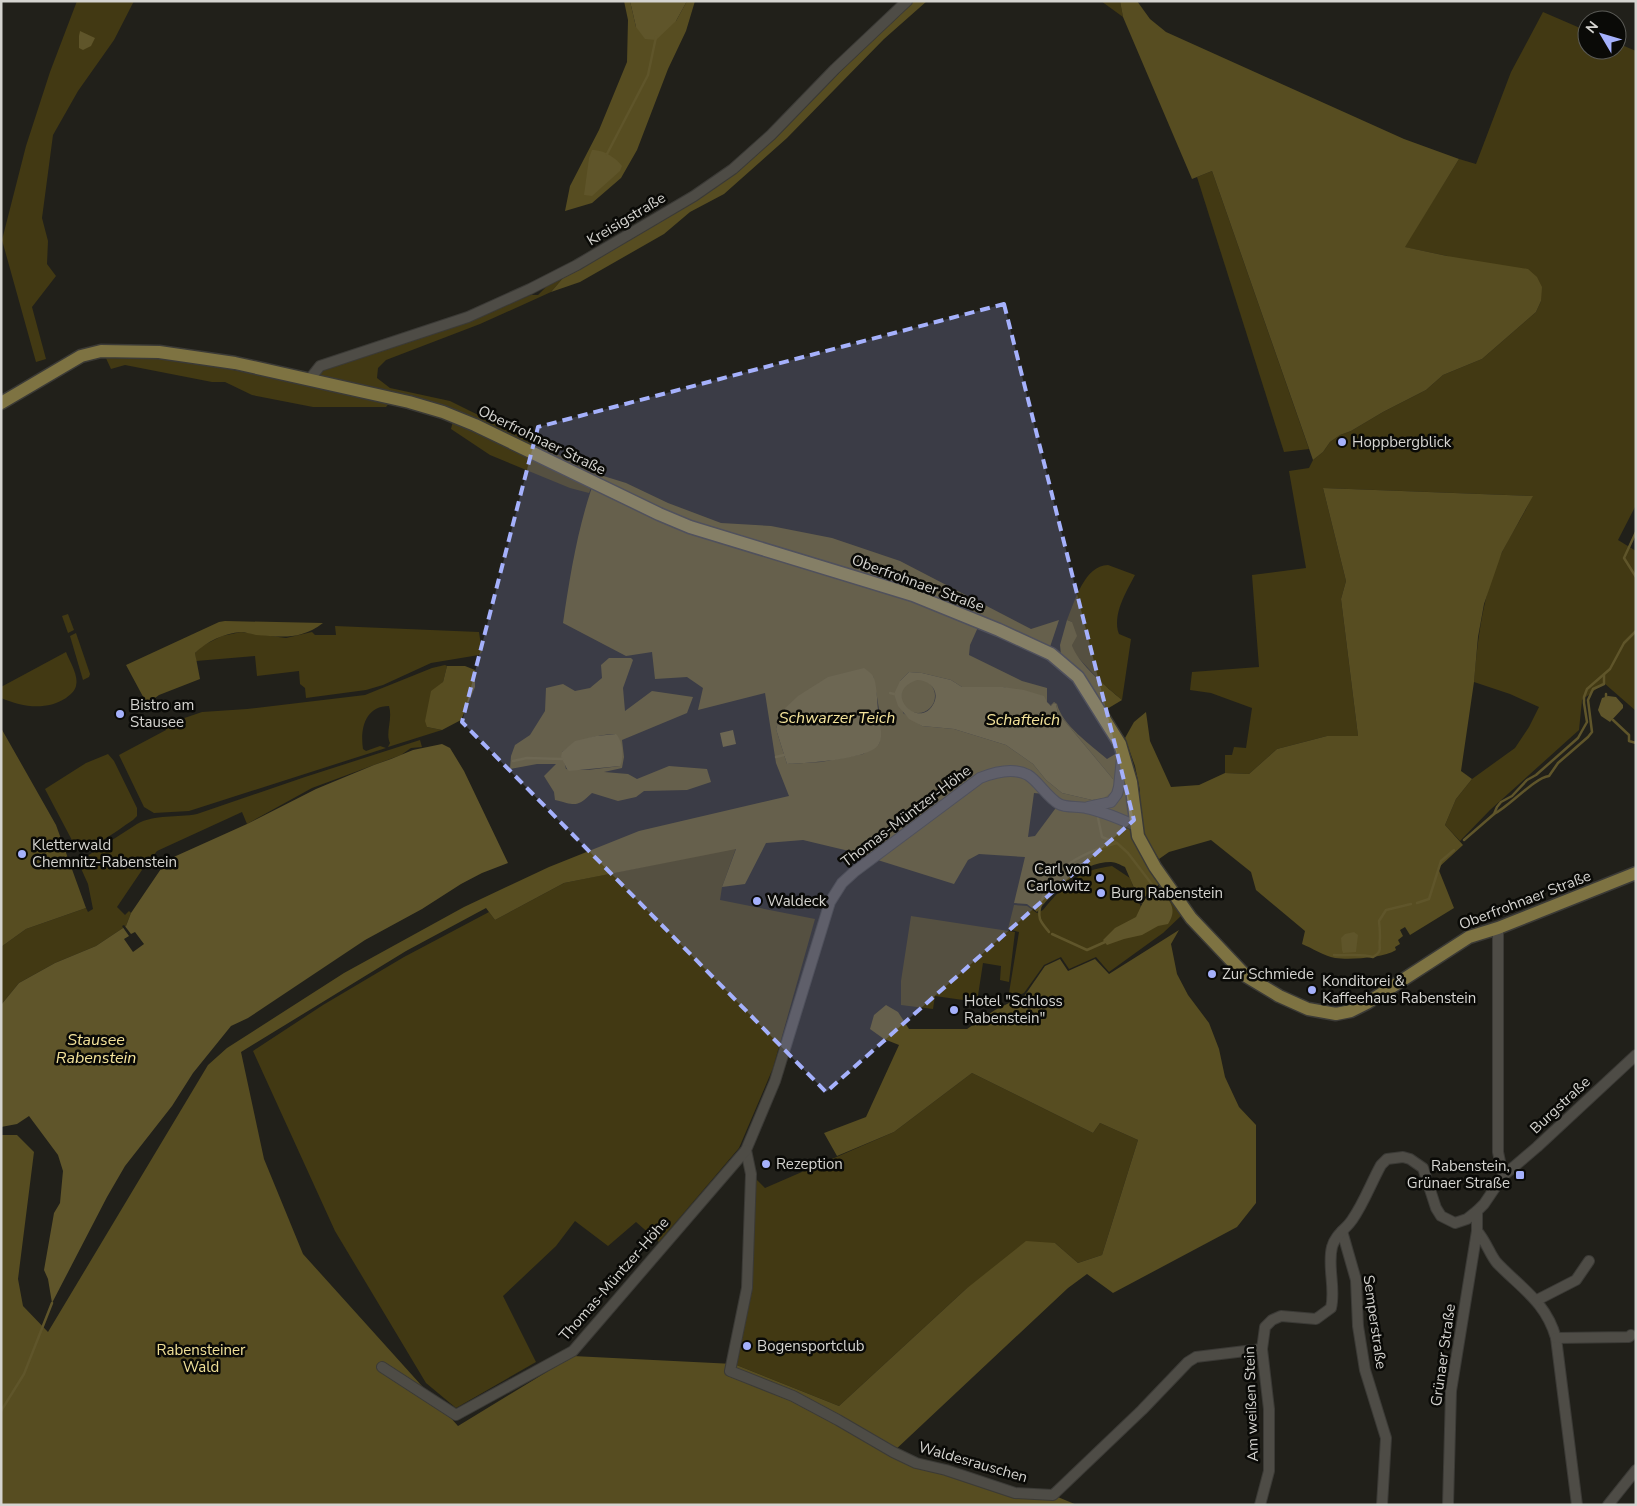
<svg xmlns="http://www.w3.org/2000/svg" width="1637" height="1506" viewBox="0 0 1637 1506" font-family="'Nunito Sans',sans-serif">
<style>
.green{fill:#423913}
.forest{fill:#574d21;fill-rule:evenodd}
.water{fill:#5f552a;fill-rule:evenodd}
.pier{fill:#21201a}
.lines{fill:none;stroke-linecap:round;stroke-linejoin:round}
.stream{stroke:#5f552a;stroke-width:2.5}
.minor-casing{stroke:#3b3a36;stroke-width:12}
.major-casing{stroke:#3b3a36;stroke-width:15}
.minor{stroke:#4e4c46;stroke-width:10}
.major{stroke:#7e7342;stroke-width:12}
.marked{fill:#a5b1fc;fill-opacity:0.2;stroke:#a5b1fc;stroke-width:4;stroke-dasharray:10 6;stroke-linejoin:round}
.poi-dot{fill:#a5b1fc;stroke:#0a0a07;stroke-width:2}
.labels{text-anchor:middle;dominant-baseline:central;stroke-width:5;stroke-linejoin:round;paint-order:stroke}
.street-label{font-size:15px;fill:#d5d4d0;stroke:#0a0a07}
.poi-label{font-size:15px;fill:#d5d4d0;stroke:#0a0a07;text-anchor:start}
.park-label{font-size:15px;fill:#f0e097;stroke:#0a0a07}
.water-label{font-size:16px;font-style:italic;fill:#f5e49b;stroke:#0a0a07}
</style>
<rect width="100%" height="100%" fill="#21201a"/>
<g class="green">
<polygon points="77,1 134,1 114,40 78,91 53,135 42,218 48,241 47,264 56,276 32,307 46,359 36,362 2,240 26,146 50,72"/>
<polygon points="1101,1 1120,1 1123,17"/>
<path d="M1543,12L1587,31V50H1617V43L1636,51V505L1618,540L1636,551V711L1604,683L1582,700L1579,730L1490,810L1460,841L1445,825L1456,799L1472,779L1515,748L1529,727L1539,707L1510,694L1474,682C1478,637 1483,591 1503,550C1512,532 1525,514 1532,496L1323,488L1346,581L1341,599L1358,736H1327L1277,749L1249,774L1225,773V755H1232L1234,747L1246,748L1252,708L1211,693L1190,690L1192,672L1259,667L1252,575L1306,568L1289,471L1309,468L1313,460L1323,452L1330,442L1340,435L1351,431L1383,412L1426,390L1443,375L1482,359L1536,312L1541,301L1447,256L1404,247L1459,159L1476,164L1511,72Z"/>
<polygon points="1212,171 1309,449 1284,452 1197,177"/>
<polygon points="563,278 551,292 480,324 386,360 378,368 377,378 390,388 450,401 597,474 589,493 570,488 490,455 451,429 455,413 395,396 386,407 313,407 252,395 225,382 212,382 125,365 111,369 104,354 160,357 244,372 307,386 322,371 329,368 475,318 531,295 538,295 547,286"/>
<path d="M1108,565L1135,575C1126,592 1112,615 1119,634L1131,639L1122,700L1102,683L1074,653L1072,645V622L1067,620C1075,601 1084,566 1108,565Z"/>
<polygon points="68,614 74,630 68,633 62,616"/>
<polygon points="335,626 479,632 482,652 479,655 431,663 383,685 366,690 306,698 305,688 300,684 299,671 257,676 255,656 196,661 195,653 202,646 222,636 241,632 286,638 312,632 315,635 336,635"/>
<polygon points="76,633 90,674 89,677 83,680 70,636"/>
<path d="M66,652C70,662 79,676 76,686C75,691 70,695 66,698C46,711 22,707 1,698V687Z"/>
<path d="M445,665L447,666L443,682L427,727L442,730L388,747L390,743C385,733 393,719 389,706C365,706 360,729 363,749L366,751L380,746L386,748L189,811L154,813L144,807L119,755L166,730L164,725L202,712L247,709L365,695L432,668Z"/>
<path d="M420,740L422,747L411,748L401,755L312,788L247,824L242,812L157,851L142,870L117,907L125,915L129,911L131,913L126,926L96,946L55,963L19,983L1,1005V947L26,929L86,908L88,912L93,909L88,884L79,864L81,860L137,824C155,814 177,818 197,814L305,777Z"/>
<path d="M108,754L114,761L137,808V816L133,820C120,828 90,854 75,846L45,789L86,763Z"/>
<polygon points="736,848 722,887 720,900 815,919 773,1068 739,1148 659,1242 636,1222 608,1246 575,1221 556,1246 503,1296 536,1362 456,1408 426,1383 335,1231 253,1051 323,1005 404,957 489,912 495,920 564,883"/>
<path d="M1112,866L1130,878L1141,907L1147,897L1162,885L1182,915L1163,933L1109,972L1096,957L1069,969L1061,957L1044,965L1024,993L1008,999L1019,932L1008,929L1014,905L1027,906L1037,913L1043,910C1066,883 1076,871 1112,866Z"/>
<polygon points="911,916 1015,932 1009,982 1000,980 1001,966 983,963 977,1002 935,996 933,1009 901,1005 901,981"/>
<polygon points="972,1073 1093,1133 1100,1123 1138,1140 1102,1255 1078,1263 1055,1243 966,1289 839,1406 734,1364 747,1305 753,1176 765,1188 894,1132"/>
</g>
<g class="forest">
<polygon points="624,1 630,1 636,27 676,21 687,1 695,1 686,31 668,69 637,150 621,178 592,203 565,211 570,186 599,130 627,62 628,20"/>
<polygon points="913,1 927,1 884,39 787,138 724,194 690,212 664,234 580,282 551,292 563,278 637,235 735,172 775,139 839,73"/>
<polygon points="1120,1 1137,1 1150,19 1166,32 1404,139 1459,159 1405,247 1447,256 1528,269 1537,277 1542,287 1541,301 1536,312 1482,359 1443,375 1426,390 1383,412 1351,431 1340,435 1330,442 1323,452 1313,460 1212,171 1192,179 1123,17"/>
<path d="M597,474L626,483L668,503L721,523L771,526L832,538L900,561L1031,629L1059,620L1050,647L979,625L970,645L969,655L1022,681L1047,688V702L1051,705L1054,702L1057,704C1062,725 1091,745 1107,759L1117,753L1126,781L1129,807L1161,883L1147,894L1141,904L1125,867C1121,865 1115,862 1111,862C1080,862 1055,891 1037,912L1027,904L1014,903L1025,857L979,854L968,860L954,884L849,851L803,840L766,843L745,884L722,887L736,849L564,883L495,920L486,908L406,951L241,1052L264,1159L303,1254L458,1426L573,1356L734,1364L839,1406L966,1289L1026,1241L1055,1243L1078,1263L1102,1255L1138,1140L1100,1123L1093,1133L972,1073L894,1132L837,1156L824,1133L866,1117L899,1045L884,1039L870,1029L874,1015L886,1005L898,1012L909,1029H967L995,1010L1025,995L1045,966L1060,959L1068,971L1095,959L1109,974L1179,930L1171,944L1177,974L1188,995L1209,1023L1219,1049L1225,1077L1239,1107L1256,1125V1203L1237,1227L1113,1293L1087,1274L1068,1288L893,1452L1015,1493L1053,1495L1077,1505H1V1135H17L34,1152L18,1279L23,1306L48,1332L208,1065L227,1048L344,973L464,907L549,867L639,831L789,796L776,763L765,693L698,710L703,688L687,677L655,679L652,652L626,656L563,623C570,575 579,519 597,474ZM909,672L922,673L951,680L962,687H1003L1047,702L1052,706L1054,703L1056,704L1058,713L1113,779L1111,793L1104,797L1092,800L1062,793L1046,780L1033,764L1006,745L954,729L922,726L903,713L900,681ZM873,676C877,697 883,722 879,744L863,754L821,762L787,764L776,729L781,712ZM1034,793L1044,794L1058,805L1035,836L1028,837Z"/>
<path d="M1323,488L1533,496L1502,552L1484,604L1478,637L1474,682L1461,771L1472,779L1456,799L1445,825L1463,845L1438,868L1454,908L1410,935L1405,927L1400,930L1403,936L1398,940L1400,944L1395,947L1396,950C1383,958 1350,960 1335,958C1324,956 1312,948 1302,944L1305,931L1256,890L1251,872L1211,840L1169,852L1159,859L1142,832L1139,816L1140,791L1135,766L1125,738L1134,722L1146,712L1150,741L1171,787L1199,785L1225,773L1249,774L1277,749L1327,736H1358L1341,599L1346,581Z"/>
<path d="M1067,620L1072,622L1077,636L1072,645C1077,663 1108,688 1122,700L1107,709L1081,675L1061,655L1060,645Z"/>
<path d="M225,621L323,623C301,640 282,637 256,635C251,634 245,632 241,632C224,633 206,642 195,653L200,679L159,695L147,704L126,665L219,622Z"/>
<path d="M609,658H631L633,660L623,688L625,711L652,691L693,697L687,713L622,740L624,757L622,768L604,772L628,774L637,779L669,766L707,769L711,782L687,790L644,791L636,797L618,801L592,793C576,808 576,805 555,800L554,792L544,776L556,764H537L510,769L511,756L515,745L530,735L545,711L546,688L563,684L575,691L590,688L602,678L601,665ZM615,734L620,766C602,768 584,772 566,769L562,752C579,740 594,735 615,734Z"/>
<polygon points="447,666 465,666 475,670 475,687 461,720 442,730 427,727 425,721 431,691 443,682"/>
<circle cx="918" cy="696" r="17"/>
<polygon points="1,728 56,825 86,908 26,929 1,947"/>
</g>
<g class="water">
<polygon points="630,1 687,1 676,21 656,40 645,39 636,27"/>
<polygon points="80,31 95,38 91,46 83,50 79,48 79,36"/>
<path d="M592,150C603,149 616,158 622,166L620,171L592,196L584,195L589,158Z"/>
<path d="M864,668C867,670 871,673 873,676C877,683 877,701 878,710C879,719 884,735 879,744C870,760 805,763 787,764L776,729L781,712L798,696L828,677Z"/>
<path d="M909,672L922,673L951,680L962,687H1003L1024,690L1044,696L1047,702L1051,706L1054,703L1056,704L1058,713L1113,779L1115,786L1111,793L1104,798L1092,800L1062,793L1046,780L1033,764L1006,745L954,729L922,726L909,719L898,706L894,694L900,681ZM917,680C929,680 940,690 934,703C920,732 880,692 917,680Z"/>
<polygon points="1608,696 1616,697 1623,705 1623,708 1610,722 1601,716 1598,710 1602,698"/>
<polygon points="733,730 736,744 723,747 720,733"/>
<path d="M616,734C623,741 624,757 620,766L569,771L567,769L561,757L562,752L575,741L596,736Z"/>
<polygon points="442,744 450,748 464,771 508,863 482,873 461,884 422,909 365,940 248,1018 231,1026 193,1073 172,1106 125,1166 107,1197 52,1303 48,1279 44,1270 54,1213 60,1203 63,1171 58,1155 29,1116 17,1124 1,1127 1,1005 19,983 55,963 96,946 126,926 131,913 167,860 247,824 316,789 374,765 391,759 413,750"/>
<path d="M1154,887L1161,889C1170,902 1178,909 1168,924L1158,926L1142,935L1124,939L1107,945L1103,940L1115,928L1136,917L1143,902Z"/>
<polygon points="1354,932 1358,935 1356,952 1343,953 1342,950 1341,938 1345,934"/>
</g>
<polygon class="pier" points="124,925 131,934 135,932 144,944 133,952 124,939 129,936 122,926"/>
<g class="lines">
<g class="stream">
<polyline points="607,154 648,75 656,37"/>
<polyline points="1636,532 1624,558 1636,577"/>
<polyline points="890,693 894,694"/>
<polyline points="1606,694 1606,697"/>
<polyline points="1613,720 1629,735 1629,741 1636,743"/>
<polyline points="776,757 784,755"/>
<polyline points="513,761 527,758 562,759"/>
<path d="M1494,814C1510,806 1534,778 1549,776L1558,763L1588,737L1592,732L1588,700L1593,689L1604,684V675"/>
<polyline points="1098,818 1102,837 1117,843 1128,853 1154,887"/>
<polyline points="1464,840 1494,814 1497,807 1501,802 1512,796 1527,780 1536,775 1578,738 1587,722 1584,703 1584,697 1587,689 1610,669 1624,643 1636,631"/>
<polyline points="1417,903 1429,899 1441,861 1454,850"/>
<path d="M1049,932C1046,928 1042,924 1040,919C1038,913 1040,906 1042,900C1050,867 1088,851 1117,843"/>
<polyline points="1052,934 1087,950 1105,942"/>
<path d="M1334,955C1347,956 1361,953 1373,957C1384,950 1378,948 1380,938C1380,931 1380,928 1379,921L1386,910L1411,904"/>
<polyline points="1,1411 24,1374 52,1303"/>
</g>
<defs>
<g id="minor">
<polyline points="309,380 320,366 468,317 530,289 577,265 694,196 733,169 771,135 835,69 907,1"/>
<polyline points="1088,807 1111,802 1117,794 1119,787 1122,758"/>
<path d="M1136,826C1120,819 1103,811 1086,808C1078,806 1066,808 1059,804C1047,797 1038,781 1028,775C1013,767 995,772 980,778L854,872L842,883L830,902L775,1081L746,1150L751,1174L747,1288L730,1371L793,1396L838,1420L893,1452L916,1463L946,1470L1015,1493L1053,1495L1142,1410L1188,1362L1196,1357L1262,1349"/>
<polyline points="1498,928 1498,1152 1503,1176"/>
<polyline points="1342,1231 1356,1280 1358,1326 1365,1370 1386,1438 1382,1505"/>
<path d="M1477,1231C1486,1241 1490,1255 1497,1263C1521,1288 1546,1302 1556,1338L1577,1505"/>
<polyline points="1537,1300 1576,1280 1589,1261"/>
<polyline points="1556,1338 1629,1337 1631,1335"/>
<polyline points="382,1367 456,1415 573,1351 746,1150"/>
<path d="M1260,1505L1269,1471V1409L1262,1349L1265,1327L1272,1320L1281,1316L1316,1319L1331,1308C1336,1288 1327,1267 1332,1247C1335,1235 1346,1229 1352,1220C1364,1203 1371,1183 1381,1165L1387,1159L1403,1157L1410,1159L1423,1168L1436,1208L1441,1216L1455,1223L1467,1219L1477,1211L1484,1204L1503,1176L1537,1147L1636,1055"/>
<polyline points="1448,1505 1451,1391 1477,1231 1477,1211"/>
<polyline points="1608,1505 1636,1470"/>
</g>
<polyline id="major" points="1,403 81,356 101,351 159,352 235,363 409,402 443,412 475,425 659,514 690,527 913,595 999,630 1051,654 1078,677 1120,744 1131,782 1138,836 1155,867 1191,918 1246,976 1279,996 1308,1009 1336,1014 1351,1011 1367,1003 1469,937 1498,928 1636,873"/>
</defs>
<use href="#minor" class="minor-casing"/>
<use href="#major" class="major-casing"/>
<use href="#minor" class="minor"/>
<use href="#major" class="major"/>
</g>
<path class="marked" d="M1004,304L1134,820L826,1092L462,722L538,427Z"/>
<g class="poi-dot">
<circle cx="1342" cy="442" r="5"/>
<circle cx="120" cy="714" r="5"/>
<circle cx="22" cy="854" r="5"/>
<circle cx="1100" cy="878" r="5"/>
<circle cx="1101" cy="893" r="5"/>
<circle cx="757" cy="901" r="5"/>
<circle cx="1212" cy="974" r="5"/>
<circle cx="1312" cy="990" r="5"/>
<circle cx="954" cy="1010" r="5"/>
<circle cx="766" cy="1164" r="5"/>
<rect x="1515" y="1170" width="10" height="10" rx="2.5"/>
<circle cx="747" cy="1346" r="5"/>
</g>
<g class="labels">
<g class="street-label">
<text transform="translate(626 219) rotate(-31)">Kreisigstraße</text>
<text transform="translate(542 440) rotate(26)">Oberfrohnaer Straße</text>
<text transform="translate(918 583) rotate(20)">Oberfrohnaer Straße</text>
<text transform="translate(906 816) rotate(-37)">Thomas-Müntzer-Höhe</text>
<text transform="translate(1525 900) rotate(-21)">Oberfrohnaer Straße</text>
<text transform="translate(1560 1105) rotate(-43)">Burgstraße</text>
<text transform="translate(614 1279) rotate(-49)">Thomas-Müntzer-Höhe</text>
<text transform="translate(1375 1322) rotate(82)">Semperstraße</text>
<text transform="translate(1443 1355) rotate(-82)">Grünaer Straße</text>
<text transform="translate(1251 1404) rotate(-92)">Am weißen Stein</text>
<text transform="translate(973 1462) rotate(16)">Waldesrauschen</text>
</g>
<g class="poi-label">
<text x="1352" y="442">Hoppbergblick</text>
<text x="130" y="705">Bistro am<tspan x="130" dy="17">Stausee</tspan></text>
<text x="32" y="845">Kletterwald<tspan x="32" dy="17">Chemnitz-Rabenstein</tspan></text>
<text x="1090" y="869" text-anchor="end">Carl von<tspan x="1090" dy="17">Carlowitz</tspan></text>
<text x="1111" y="893">Burg Rabenstein</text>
<text x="767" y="901">Waldeck</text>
<text x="1222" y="974">Zur Schmiede</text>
<text x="1322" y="981">Konditorei &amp;<tspan x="1322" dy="17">Kaffeehaus Rabenstein</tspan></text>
<text x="964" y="1001">Hotel "Schloss<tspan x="964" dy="17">Rabenstein"</tspan></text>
<text x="776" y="1164">Rezeption</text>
<text x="1510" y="1166" text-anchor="end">Rabenstein,<tspan x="1510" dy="17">Grünaer Straße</tspan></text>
<text x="757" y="1346">Bogensportclub</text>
</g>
<g class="park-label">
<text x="201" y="1350">Rabensteiner<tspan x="201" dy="17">Wald</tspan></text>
</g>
<g class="water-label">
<text x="837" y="718">Schwarzer Teich</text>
<text x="1023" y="720">Schafteich</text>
<text x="96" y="1040">Stausee<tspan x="96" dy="18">Rabenstein</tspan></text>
</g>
</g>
<rect width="1637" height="1506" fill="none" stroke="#d5d4d0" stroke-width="5"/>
<g transform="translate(1602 35) rotate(308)"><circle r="24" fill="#0a0a07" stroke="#5b5b57"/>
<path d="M0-4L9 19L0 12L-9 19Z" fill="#a5b1fc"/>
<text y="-8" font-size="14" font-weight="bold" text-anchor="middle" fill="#d5d4d0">N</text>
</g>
</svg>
